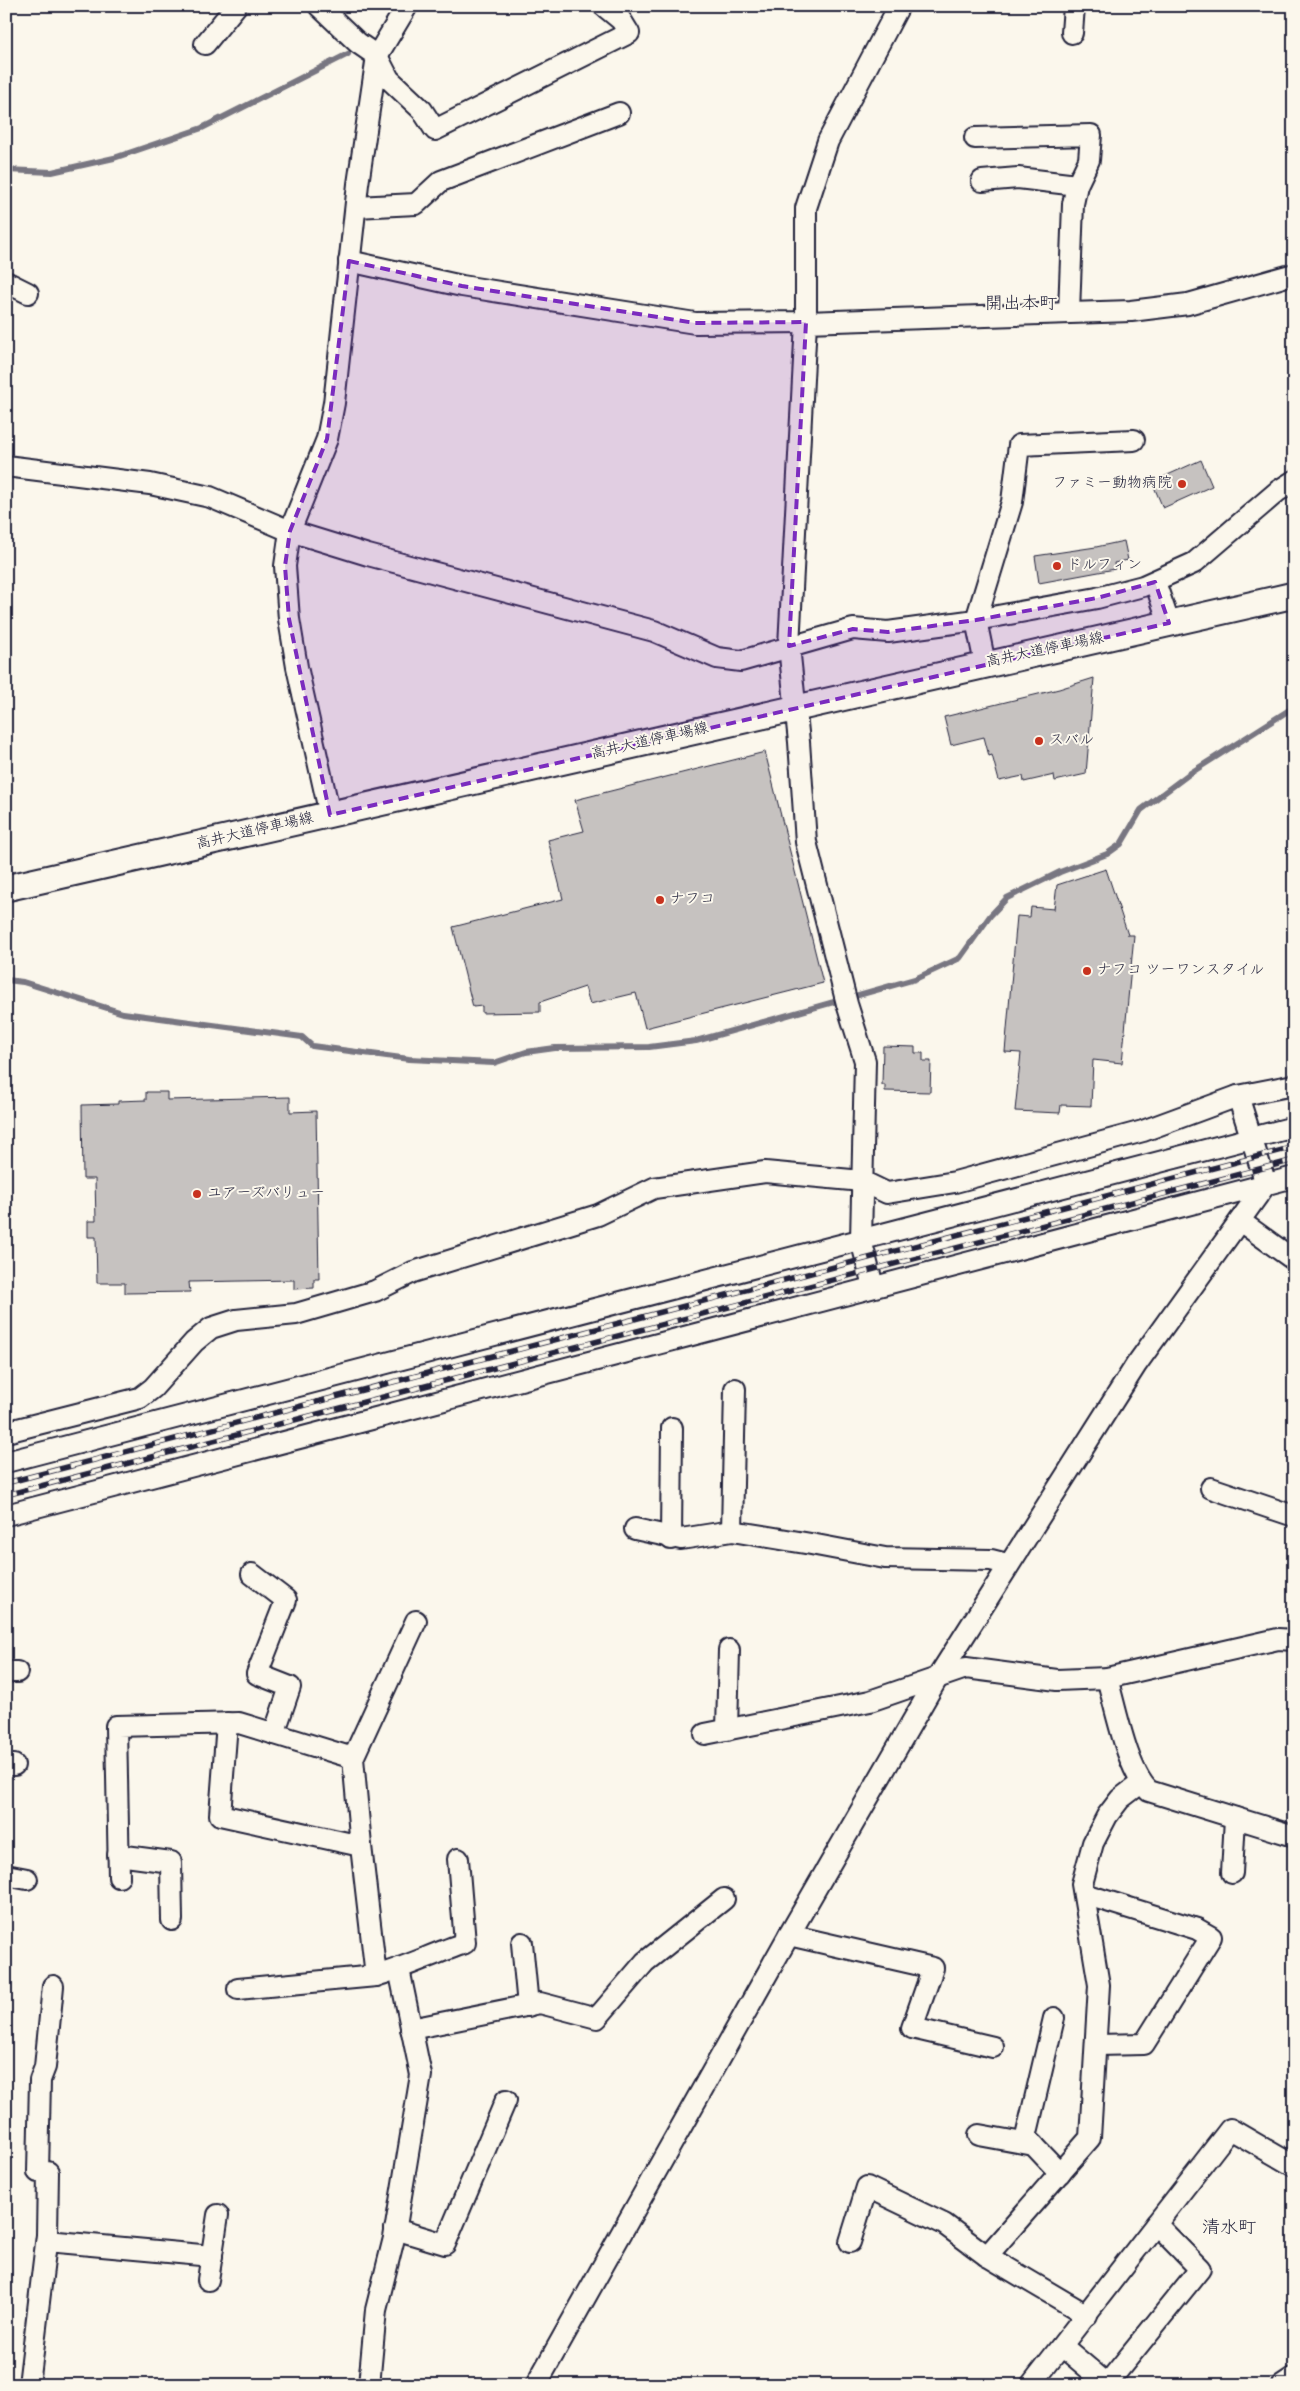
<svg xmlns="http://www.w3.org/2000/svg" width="1300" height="2391" viewBox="0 0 1300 2391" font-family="'Gochi Hand','Klee One',sans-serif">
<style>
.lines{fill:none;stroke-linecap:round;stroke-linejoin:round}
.stream{stroke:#787681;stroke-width:6}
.building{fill:#c6c2c0;stroke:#22223b}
.minor-casing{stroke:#22223b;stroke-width:24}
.major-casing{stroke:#22223b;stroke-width:29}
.minor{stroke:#fbf7ec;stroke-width:20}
.major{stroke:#fbf7ec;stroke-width:25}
.rail-casing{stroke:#22223b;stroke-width:5.5}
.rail{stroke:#fbf7ec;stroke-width:4;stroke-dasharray:11;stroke-linecap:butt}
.marked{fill:#7b2cbf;fill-opacity:0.2;stroke:#7b2cbf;stroke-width:4;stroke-dasharray:10 6;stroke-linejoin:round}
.poi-dot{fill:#c8321e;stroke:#fbf7ec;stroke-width:2}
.labels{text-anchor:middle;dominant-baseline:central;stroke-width:4;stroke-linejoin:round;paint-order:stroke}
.poi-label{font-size:15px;fill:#22223b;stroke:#fbf7ec;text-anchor:start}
.street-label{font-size:15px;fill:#22223b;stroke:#fbf7ec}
.quarter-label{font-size:18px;fill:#22223b;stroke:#fbf7ec}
</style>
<rect width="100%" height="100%" fill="#fbf7ec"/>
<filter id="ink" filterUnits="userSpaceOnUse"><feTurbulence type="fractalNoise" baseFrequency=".02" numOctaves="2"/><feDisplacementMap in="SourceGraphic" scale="10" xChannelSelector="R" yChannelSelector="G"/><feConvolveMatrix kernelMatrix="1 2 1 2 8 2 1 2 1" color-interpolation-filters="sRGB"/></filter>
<g filter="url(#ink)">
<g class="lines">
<g class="stream">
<polyline points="6,170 52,172 114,158 202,128 348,54"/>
<polyline points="7,980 23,982 123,1013 302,1037 312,1046 409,1059 494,1063 526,1052 555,1048 649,1047 696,1041 915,979 960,958 990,916 1007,898 1060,872 1107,854 1121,844 1141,810 1189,774 1294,707"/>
</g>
</g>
<g class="building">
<polygon points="1201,460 1212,486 1163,508 1152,482"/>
<polygon points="1124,541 1128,560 1114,563 1115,569 1039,583 1035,556 1096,547"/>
<polygon points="1094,678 1086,774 1055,781 1054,775 1024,782 1023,776 999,781 992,755 989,756 984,737 951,745 944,717 1059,689"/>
<polygon points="765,752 823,983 645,1028 636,993 590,1004 585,987 540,1002 540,1012 482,1013 482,1006 473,1007 453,927 563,899 548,840 584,831 575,800"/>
<polygon points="1106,869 1128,935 1134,935 1122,1063 1093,1060 1091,1106 1061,1105 1060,1113 1015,1111 1021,1053 1005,1052 1017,916 1030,917 1031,907 1054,909 1057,885"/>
<polygon points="883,1046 915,1047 915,1053 923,1053 923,1061 931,1061 930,1092 885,1091 885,1085 882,1085"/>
<polygon points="146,1092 167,1092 167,1100 290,1097 290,1112 316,1111 319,1279 314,1279 314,1288 294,1289 294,1280 189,1282 190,1292 125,1293 125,1283 97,1283 96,1237 88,1237 88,1221 96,1221 95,1179 83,1179 82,1105 118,1104 118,1101 146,1100"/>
</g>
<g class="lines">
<defs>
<g id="minor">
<polyline points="319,6 358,43 377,56 389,79 422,110 435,130 629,33 621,20 604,6"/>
<polyline points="1072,33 1074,6"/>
<polyline points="205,44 236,6"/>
<polyline points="975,138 1091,135 1089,160 1077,185 1073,204 1069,312"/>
<polyline points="982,181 1018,178 1077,185"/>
<polyline points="356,207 416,204 441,181 619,113"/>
<polyline points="349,261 462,286 695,323 806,322 1131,311 1188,304 1294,274"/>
<polyline points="6,282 28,293"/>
<polyline points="6,466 150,484 210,497 290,531 368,555 654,631 717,658 741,661 853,629 888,632 976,620 1097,598 1143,586 1194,563 1278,491 1294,481"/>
<polyline points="1155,582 1169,623"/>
<polyline points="985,664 976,620 1012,502 1019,445 1134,440"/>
<polyline points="330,815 297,667 289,619 285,566 290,531 327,439 334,403 358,184 377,56 407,6"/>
<polyline points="1238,1096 1266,1184"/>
<polyline points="1240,1221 1294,1260"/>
<polyline points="873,1286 861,1240 865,1061 847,1004 806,842 799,742 789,646 806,322 806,208 828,141 899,6"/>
<polyline points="6,1432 140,1398 153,1388 194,1342 211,1328 236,1320 296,1314 375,1291 413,1272 598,1215 654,1188 765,1172 862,1181 887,1193 955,1182 1143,1131 1238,1096 1294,1085"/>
<polyline points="6,1462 1294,1127"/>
<polyline points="1211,1488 1294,1516"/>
<polyline points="6,1515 1294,1177"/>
<polyline points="635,1529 681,1539 732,1531 811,1544 885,1558 991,1560 1007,1564"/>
<polyline points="732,1531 735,1389"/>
<polyline points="671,1539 672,1428"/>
<polyline points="252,1574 286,1600 257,1674 290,1687 274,1734"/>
<polyline points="6,1672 17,1672"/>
<path d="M1107,1678C1116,1709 1127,1770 1149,1791L1294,1836"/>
<path d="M227,1723L220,1815L361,1846L376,1976C406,1967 435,1953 465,1943L458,1859"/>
<polyline points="727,1730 729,1650"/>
<polyline points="705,1734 870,1701 966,1668 1057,1680 1107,1678 1278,1639 1294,1640"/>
<polyline points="6,1765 14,1765"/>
<polyline points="361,1846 353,1758 416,1621"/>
<polyline points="118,1855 171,1862 172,1920"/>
<polyline points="1232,1873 1235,1818"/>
<polyline points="6,1875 27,1879"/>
<polyline points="119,1877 116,1726 239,1723 353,1758"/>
<polyline points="1084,1894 1197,1929 1211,1937 1144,2044 1097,2045"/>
<polyline points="789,1935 933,1968 912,2028 993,2047"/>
<polyline points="522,1943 528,2006"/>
<polyline points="238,1989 376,1976"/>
<polyline points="1054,2018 1026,2137 1060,2173"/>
<polyline points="411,2029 540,2003 597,2018 645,1962 724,1899"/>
<polyline points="979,2135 1034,2145"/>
<polyline points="395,2229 445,2244 506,2100"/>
<polyline points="47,2241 212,2256"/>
<polyline points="850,2242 867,2187 944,2224 987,2256 1090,2138 1099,1985 1082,1884 1093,1843 1107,1816 1120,1799 1141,1783"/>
<polyline points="987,2256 1087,2315"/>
<polyline points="208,2280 218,2215"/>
<polyline points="1062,2346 1107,2384 1200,2269 1156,2224"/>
<polyline points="29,2385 47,2235 48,2172 38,2172 40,2080 45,2067 53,1986"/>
<polyline points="369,2385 376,2310 394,2238 421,2075 399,1969"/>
<polyline points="536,2385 789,1935 938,1677 1136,1365 1266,1184"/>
<polyline points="1031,2385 1230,2129 1294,2166"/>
<polyline points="1282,2385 1294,2377"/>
</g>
<polyline id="major" points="6,888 1294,595"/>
</defs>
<use href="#minor" class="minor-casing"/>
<use href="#major" class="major-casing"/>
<use href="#minor" class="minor"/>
<use href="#major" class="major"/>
<defs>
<g id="rail">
<polyline points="6,1483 1294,1147"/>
<polyline points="6,1495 1294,1160"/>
</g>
</defs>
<use href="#rail" class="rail-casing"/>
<use href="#rail" class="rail"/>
</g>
</g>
<path class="marked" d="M349,261L462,286L695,323L806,322L789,646L853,629L888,632L976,620L1097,598L1155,582L1169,623L330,815L289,619L285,566L290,531L327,439Z"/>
<g class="poi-dot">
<circle cx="1182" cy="484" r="5"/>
<circle cx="1057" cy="566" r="5"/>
<circle cx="1039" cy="741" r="5"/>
<circle cx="660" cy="900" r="5"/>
<circle cx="1087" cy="971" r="5"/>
<circle cx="197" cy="1194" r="5"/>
</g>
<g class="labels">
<g class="poi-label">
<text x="1172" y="484" text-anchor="end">ファミー動物病院</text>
<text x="1067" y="566">ドルフィン</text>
<text x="1049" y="741">スバル</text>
<text x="670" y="900">ナフコ</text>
<text x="1097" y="971">ナフコ ツーワンスタイル</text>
<text x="207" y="1194">ユアーズバリュー</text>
</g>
<g class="street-label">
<text transform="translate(1045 651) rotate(-12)">高井大道停車場線</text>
<text transform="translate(650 742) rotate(-13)">高井大道停車場線</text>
<text transform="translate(255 832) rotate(-13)">高井大道停車場線</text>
</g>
<g class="quarter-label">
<text x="1021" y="305">開出本町</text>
<text x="1229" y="2229">清水町</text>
</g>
</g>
<rect width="1300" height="2391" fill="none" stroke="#fbf7ec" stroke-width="25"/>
<rect x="12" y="12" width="1275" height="2366" fill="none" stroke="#22223b" stroke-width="2" filter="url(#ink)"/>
</svg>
